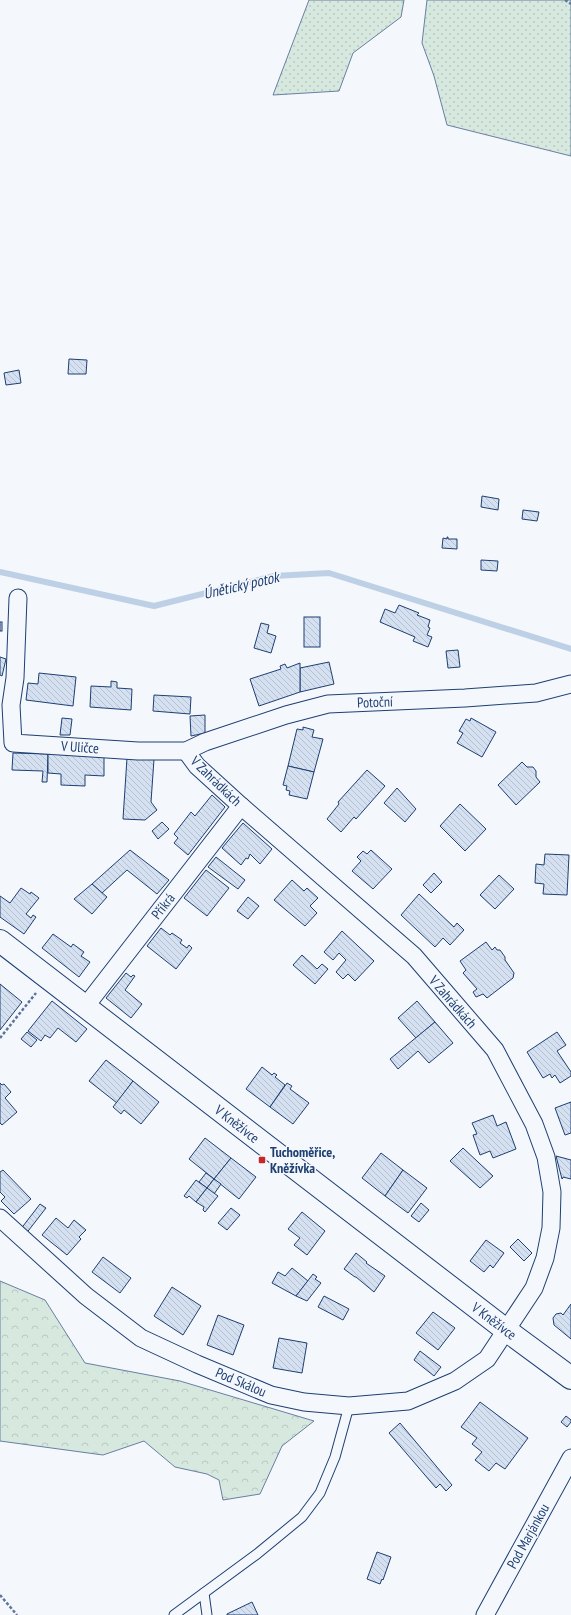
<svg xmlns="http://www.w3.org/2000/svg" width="571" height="1615" viewBox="0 0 571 1615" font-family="'PT Sans Narrow',sans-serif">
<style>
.grass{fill:url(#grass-dots);stroke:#687fa3}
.forest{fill:url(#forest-crowns);stroke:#687fa3}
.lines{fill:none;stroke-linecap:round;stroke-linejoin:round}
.stream{stroke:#bed0e5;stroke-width:6}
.building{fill:url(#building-back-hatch);stroke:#1d3f73}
.service-casing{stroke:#1d3f73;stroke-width:11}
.minor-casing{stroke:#1d3f73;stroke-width:19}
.tertiary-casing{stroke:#1d3f73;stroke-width:24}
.path{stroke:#5e769c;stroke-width:2.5;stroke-dasharray:3 2;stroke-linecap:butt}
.service{stroke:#f4f7fb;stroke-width:9}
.minor{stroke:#f4f7fb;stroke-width:17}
.tertiary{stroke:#f4f7fb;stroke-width:22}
.poi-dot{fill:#c62828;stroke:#f4f7fb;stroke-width:1.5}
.labels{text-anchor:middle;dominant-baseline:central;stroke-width:3;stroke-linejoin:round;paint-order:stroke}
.street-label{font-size:14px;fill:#1d3f73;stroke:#f4f7fb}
.poi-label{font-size:14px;font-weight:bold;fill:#1d3f73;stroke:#f4f7fb;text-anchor:start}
.water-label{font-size:15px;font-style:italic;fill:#1d3f73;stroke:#f4f7fb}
</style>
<defs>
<pattern id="grass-dots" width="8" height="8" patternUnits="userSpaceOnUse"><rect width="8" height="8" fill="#d7e8df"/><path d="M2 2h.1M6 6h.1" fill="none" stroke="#b8c8c3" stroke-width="1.8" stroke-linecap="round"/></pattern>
<pattern id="forest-crowns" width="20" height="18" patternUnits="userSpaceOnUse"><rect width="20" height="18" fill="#d7e8df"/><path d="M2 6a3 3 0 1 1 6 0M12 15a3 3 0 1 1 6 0" fill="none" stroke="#b8c8c3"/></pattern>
<pattern id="building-back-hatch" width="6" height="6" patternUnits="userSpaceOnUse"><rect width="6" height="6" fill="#d5e0f0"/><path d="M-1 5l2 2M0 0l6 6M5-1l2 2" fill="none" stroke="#b6c1d1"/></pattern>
</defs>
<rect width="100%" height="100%" fill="#f4f7fb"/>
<g class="grass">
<polygon points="309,0 404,0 401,17 353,53 339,91 273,95"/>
<polygon points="427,0 571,0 571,156 447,125 434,76 422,43"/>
</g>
<polygon class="forest" points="0,1281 45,1300 85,1363 180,1381 314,1421 282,1446 260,1494 223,1500 219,1480 207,1474 175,1467 144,1441 103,1455 0,1441"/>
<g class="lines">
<polyline class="stream" points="0,572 154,606 274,576 329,573 571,649"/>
</g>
<g class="building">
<polygon points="69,359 87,360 86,374 68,374"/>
<polygon points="19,370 21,383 6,385 4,373"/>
<polygon points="482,496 499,499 498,510 481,507"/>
<polygon points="523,510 539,512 537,521 522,519"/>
<polygon points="447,537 448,537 448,539 457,539 457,549 442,548 443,538 447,539"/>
<polygon points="481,560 498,561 497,571 481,570"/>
<polygon points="399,605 419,613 417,615 430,620 428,627 430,628 427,635 432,637 428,647 413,641 415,637 380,622 385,609 395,613"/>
<rect x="304" y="617" width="16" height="30"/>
<rect x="0" y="622" width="2" height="9"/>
<polygon points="261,623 269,625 267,633 276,636 271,653 254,648"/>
<polygon points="458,650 460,667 448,668 446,651"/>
<polygon points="0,657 6,659 2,676 0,675"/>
<polygon points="329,662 334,684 300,692 300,668"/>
<polygon points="300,663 300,692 259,706 250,679 281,669 280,666 285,664 287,668"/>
<polygon points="39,673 76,677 73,706 26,700 28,683 38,684"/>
<polygon points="111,681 117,682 117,688 132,689 131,710 90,707 91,686 111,687"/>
<polygon points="154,695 191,697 190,714 153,711"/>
<polygon points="205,715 205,733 191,736 190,716"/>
<polygon points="62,718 72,719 70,735 60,735"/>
<polygon points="471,718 496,732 482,757 457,743 463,733 459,731 466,719 470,721"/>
<polygon points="303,727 314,730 312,737 323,739 314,772 288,766 297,729 303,730"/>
<polygon points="13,753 48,754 47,782 42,782 43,771 12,770"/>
<polygon points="48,754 104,756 104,776 85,775 85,786 61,785 61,774 48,773"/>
<polygon points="127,758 154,759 151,802 157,810 145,820 123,819"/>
<polygon points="522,762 527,767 533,767 536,771 536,777 540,782 516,805 498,785"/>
<polygon points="288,766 314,772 307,799 289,795 290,791 286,790 287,786 283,785"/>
<polygon points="367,770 385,786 356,819 354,817 341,832 327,819 339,804 338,802"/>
<polygon points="397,788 416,809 405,822 384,803"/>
<polygon points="212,795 225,807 188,855 174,843 178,838 174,834 191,812 195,816"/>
<polygon points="460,804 486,829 465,851 440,826"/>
<polygon points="162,822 169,829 158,839 152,831"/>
<polygon points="243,823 272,849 260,864 250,854 248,859 246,858 241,865 222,848"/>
<polygon points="130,850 169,880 157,894 127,870 102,893 92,884"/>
<polygon points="371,850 392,869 373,889 352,871 361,861 357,857 363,851 367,854"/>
<polygon points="545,854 569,855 567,895 543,894 544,884 535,883 536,864 544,865"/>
<polygon points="216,857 245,880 238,889 208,867"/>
<polygon points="206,870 229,888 207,916 184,898"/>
<polygon points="434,873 442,882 431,893 423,885"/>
<polygon points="499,875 514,889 495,909 480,895"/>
<polygon points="292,880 304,891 307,888 318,898 310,906 317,913 305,926 274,900"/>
<polygon points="92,884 107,897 92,914 74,899"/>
<polygon points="21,888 30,894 31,892 39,898 26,914 31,918 33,915 36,917 24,934 0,917 0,896 10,903"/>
<polygon points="419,894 454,927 457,923 464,930 450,945 443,938 435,947 401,915"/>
<polygon points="248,897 259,906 248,919 237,911"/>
<polygon points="161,928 170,935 172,933 182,940 180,943 187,948 189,945 192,948 176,969 147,946"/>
<polygon points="342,931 374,961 355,981 348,974 343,979 336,972 346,960 339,953 333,960 324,952"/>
<polygon points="53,934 71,947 73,944 84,952 81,956 90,962 79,977 42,948"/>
<polygon points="486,942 492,950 495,947 497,950 500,950 505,957 505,960 514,973 513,978 487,998 483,994 476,997 473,992 477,989 463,973 466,970 460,961"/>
<polygon points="302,955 317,969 322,964 328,969 315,984 293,965"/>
<polygon points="126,973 131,977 133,975 135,976 125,990 142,1004 131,1018 106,998"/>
<polygon points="0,984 22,1002 0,1030"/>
<polygon points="52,1001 87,1029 76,1042 58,1028 50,1038 45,1035 41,1041 28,1031"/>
<polygon points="417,1001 435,1022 416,1038 398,1018"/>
<polygon points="435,1022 453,1043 429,1063 418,1051 398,1069 390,1059"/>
<polygon points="27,1032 37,1040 31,1047 21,1039"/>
<polygon points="557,1032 566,1045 557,1051 571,1072 571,1076 560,1083 555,1075 552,1078 550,1074 543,1078 527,1052"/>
<polygon points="106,1060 133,1081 117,1103 89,1081"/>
<polygon points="262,1067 272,1075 274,1073 277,1075 275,1077 285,1085 270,1107 246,1089"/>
<polygon points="133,1081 159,1102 141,1124 124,1110 121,1114 113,1107"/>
<polygon points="0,1083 2,1085 4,1084 11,1092 5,1098 17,1112 2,1125 0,1123"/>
<polygon points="287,1083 292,1086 290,1089 309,1103 293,1124 270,1107"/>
<polygon points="571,1102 571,1133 565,1135 555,1108"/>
<polygon points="493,1115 497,1126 506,1122 516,1149 493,1158 490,1151 480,1155 473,1135 477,1134 472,1123"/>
<polygon points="205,1138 231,1158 214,1179 189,1159"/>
<polygon points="463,1148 493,1176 480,1188 450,1161"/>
<polygon points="381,1153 403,1170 385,1196 362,1178"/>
<polygon points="556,1156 571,1160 571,1179 563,1177 563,1178 562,1179"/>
<polygon points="231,1158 256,1177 239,1199 214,1179"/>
<polygon points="3,1170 31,1199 14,1214 1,1201 5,1197 0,1192 0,1172"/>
<polygon points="403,1170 427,1188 408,1213 385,1196"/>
<polygon points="206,1173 214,1179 207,1188 199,1182"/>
<polygon points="214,1179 221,1184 214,1194 207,1188"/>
<polygon points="196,1180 207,1188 196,1202 189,1196 187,1198 184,1196"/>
<polygon points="207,1188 218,1196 205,1212 203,1210 204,1207 196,1202"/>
<polygon points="421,1203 429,1210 419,1222 411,1216"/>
<polygon points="40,1204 46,1208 25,1235 20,1230"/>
<polygon points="231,1208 240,1215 227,1230 218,1223"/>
<polygon points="302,1212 325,1231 307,1255 294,1245 300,1238 288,1229"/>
<polygon points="56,1218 68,1228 74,1220 86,1230 79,1237 81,1239 67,1255 42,1235"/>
<polygon points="518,1239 532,1253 524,1261 510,1247"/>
<polygon points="486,1240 504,1253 493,1268 490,1265 484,1272 470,1261"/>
<polygon points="356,1253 367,1262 366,1263 385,1276 374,1292 356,1277 355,1277 344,1269"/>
<polygon points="103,1257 131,1278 120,1293 92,1272"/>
<polygon points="292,1268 308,1281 296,1296 272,1283 278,1272 285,1276"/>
<polygon points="313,1274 317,1277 315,1279 321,1283 307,1301 296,1296"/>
<polygon points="172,1287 201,1306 183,1335 154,1316"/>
<polygon points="324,1296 349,1309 343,1320 318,1307"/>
<polygon points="571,1304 571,1339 554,1325 553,1318 556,1314 561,1313 563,1315"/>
<polygon points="433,1312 455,1328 438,1350 416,1333"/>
<polygon points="218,1315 244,1325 233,1355 207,1345"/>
<polygon points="279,1338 307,1343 302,1373 273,1368"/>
<polygon points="420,1351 441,1367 434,1376 414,1360"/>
<polygon points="480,1402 528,1438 505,1469 496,1463 489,1471 475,1460 482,1452 472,1444 477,1438 461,1427"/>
<polygon points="566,1416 571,1420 571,1422 567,1427 561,1422"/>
<polygon points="400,1423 452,1485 446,1491 440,1484 436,1488 389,1433"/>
<polygon points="377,1552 391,1557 383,1580 382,1579 380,1584 367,1579"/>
<polygon points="252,1602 258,1615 227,1615 227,1614"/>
</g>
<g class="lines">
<defs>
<g id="service">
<polyline points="204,1593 207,1615"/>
<polyline points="174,1615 257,1554 302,1517 320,1493 335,1457 349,1406"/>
</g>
<g id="minor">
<polyline points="18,598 15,678 11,705 13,743 138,751 186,751 205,742 286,715 328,704 465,698 536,693 571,684"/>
<polyline points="85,1007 241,806"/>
<polyline points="0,1218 86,1296 141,1338 197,1364 271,1395 304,1402 349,1406 408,1401 455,1381 487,1359 534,1288 545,1258 551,1228 552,1192 546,1157 534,1124 495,1050 414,956 241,806 197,766 186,751"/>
<polyline points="485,1615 571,1458"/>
</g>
<polyline id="tertiary" points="0,941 506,1330 571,1378"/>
</defs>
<use href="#service" class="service-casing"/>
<use href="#minor" class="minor-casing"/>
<use href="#tertiary" class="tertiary-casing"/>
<g class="path">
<polyline points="565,0 571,4"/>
<polyline points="0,1038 36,993"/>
<polyline points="0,1595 17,1615"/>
</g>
<use href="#service" class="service"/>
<use href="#minor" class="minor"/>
<use href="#tertiary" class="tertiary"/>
</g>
<rect class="poi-dot" x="258" y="1156" width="8" height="8" rx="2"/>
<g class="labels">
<g class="street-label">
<text transform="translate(375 702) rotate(-2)">Potoční</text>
<text transform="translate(80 747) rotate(4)">V Uličce</text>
<text transform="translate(216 781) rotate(44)">V Zahrádkách</text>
<text transform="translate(163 906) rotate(-52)">Příkrá</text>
<text transform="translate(453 1002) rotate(49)">V Zahrádkách</text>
<text transform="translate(237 1124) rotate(38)">V Kněžívce</text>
<text transform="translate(494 1321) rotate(37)">V Kněžívce</text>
<text transform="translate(241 1382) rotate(23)">Pod Skálou</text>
<text transform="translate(528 1536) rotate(-61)">Pod Marjánkou</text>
</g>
<g class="poi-label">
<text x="270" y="1152">Tuchoměřice,<tspan x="270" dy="16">Kněžívka</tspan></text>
</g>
<g class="water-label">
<text transform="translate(241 585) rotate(-13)">Únětický potok</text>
</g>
</g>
</svg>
